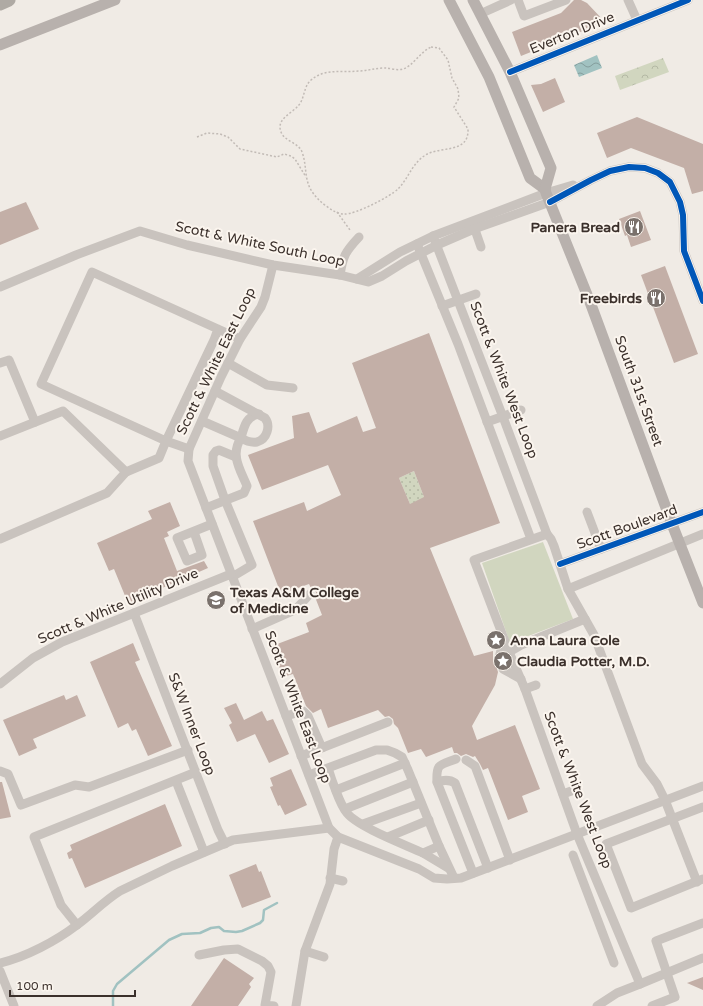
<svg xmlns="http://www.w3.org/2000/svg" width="703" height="1006" viewBox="0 0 703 1006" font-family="'Varela Round',sans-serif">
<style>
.grass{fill:#d1d6bf}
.forest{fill:url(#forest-crowns)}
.garden{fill:url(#garden-dots)}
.water{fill:url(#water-waves)}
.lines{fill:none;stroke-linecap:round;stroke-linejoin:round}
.stream{stroke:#a1c2c1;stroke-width:2.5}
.building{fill:#c3afa7;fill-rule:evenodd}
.path{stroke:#c2bbb6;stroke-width:1.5;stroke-dasharray:2 2;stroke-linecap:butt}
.minor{stroke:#c9c3be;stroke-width:9}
.major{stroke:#b8b1ad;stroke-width:11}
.highway{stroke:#afaaa4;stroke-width:13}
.cycleway-casing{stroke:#fbf5ee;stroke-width:8}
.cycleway{stroke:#0057b8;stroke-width:6}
.labels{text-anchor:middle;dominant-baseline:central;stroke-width:4;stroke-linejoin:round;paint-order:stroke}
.street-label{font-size:14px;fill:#3b302b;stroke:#fbf5ee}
.poi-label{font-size:14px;font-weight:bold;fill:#3b302b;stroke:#fbf5ee;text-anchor:start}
</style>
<defs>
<pattern id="forest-crowns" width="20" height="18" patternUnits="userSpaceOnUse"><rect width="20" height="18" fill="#d1d6bf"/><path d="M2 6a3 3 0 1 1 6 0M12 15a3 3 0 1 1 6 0" fill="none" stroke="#b4b8a4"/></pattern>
<pattern id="garden-dots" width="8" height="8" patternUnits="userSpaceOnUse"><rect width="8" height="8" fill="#d1d6bf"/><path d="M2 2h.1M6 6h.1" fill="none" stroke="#b4b8a4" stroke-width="1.8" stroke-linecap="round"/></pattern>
<pattern id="water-waves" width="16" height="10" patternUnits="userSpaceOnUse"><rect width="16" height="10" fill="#a1c2c1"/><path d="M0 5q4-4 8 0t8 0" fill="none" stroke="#849e9d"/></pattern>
</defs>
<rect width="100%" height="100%" fill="#f0ebe5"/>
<polygon class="grass" points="543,542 573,619 510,643 482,563"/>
<polygon class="forest" points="663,58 669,72 620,90 615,76"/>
<polygon class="garden" points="414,471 424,497 421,530 399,478"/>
<polygon class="water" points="597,55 602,68 579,77 574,65"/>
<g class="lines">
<polyline class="stream" points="113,1006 113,991 117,984 169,940 182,934 200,933 211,928 219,927 224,931 236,932 242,931 260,923 263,920 264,910 277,903"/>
</g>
<g class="building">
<polygon points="574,0 581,0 587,3 605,22 521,56 512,32 561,13"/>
<polygon points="555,78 565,102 543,112 531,85 541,84"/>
<polygon points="637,117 703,144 703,191 692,194 684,168 631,148 607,158 597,133"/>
<polygon points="26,202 39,229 0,245 0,212"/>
<polygon points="640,211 651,240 631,247 627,235 625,236 619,219"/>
<polygon points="665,266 698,354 674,363 641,275"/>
<path d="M429,333L500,523L430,548L474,656L493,651V660L499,664L497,669L498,672L495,685L472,726L477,740L515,725L540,789L522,796L528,812L508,820L488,768L483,770L480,764L475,756L473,757L466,754L461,756L457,753H454L452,747L426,757L421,749L408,753L398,728L394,724L393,719L389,716L385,717L378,710L328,728L321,709L313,713L306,706L293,674L283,677L272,646L309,632L306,623L322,615L315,597L316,592L311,588L309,584L281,594L253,521L304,502L307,511L341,495L328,465L262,490L248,455L294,438L292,416L309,412L317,433L357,416L363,432L376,428L352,363ZM414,471L424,497L410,504L399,478Z"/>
<polygon points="170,502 180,526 167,532 169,536 164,538 177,571 204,561 208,568 128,603 114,569 109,571 97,543 152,519 148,511"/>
<polygon points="133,643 140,660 135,662 172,746 148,756 136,729 132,731 128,723 118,728 90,662"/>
<polygon points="64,695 66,700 77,695 86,716 33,739 37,748 19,756 3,720"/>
<polygon points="236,703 244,720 262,711 267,721 273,719 289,754 269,763 255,734 237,742 229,725 232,723 224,708"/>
<polygon points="291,769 307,805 285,815 280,805 278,806 270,787 273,786 270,778"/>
<polygon points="0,782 2,782 11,817 0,819"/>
<polygon points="165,804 182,846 85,888 72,858 69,859 67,853 72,850 70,845"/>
<polygon points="256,864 259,872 261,871 271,897 242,908 229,875"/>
<polygon points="224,958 254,978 249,984 251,987 238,1006 191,1006"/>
<polygon points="703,977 703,990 687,983"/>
</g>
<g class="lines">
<g class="path">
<path d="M431,47L439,48L448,60L452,78L458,89L459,98L454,107L468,129C469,155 439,145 424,156C412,164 408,179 398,189C391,196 355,215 344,214C333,214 316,199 311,190C304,178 307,165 302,152C299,143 284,141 281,132C276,119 291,114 298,106C305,99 303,87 311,80C325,68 341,73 358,71C367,71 375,68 385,68C390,68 397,71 403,69C413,66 420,52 431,47Z"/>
<polyline points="197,137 207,133 220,134 228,137 240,149 277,157 284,154 291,156 295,159 306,177"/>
<polyline points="337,212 350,230"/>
</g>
<g class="minor">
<polyline points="518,0 524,16 566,0"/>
<polyline points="628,0 637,20"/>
<polyline points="480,14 511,0"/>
<polyline points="510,72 688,0"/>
<polyline points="473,224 481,247"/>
<polyline points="433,236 503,417 547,534"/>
<polyline points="417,244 458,344 531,539"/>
<polyline points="273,265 265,297 261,307 240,339 221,377 189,449 188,461 329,828 338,837 419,869 434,878 447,879 461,878 703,786"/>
<path d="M340,275C343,256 345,252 359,237"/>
<polyline points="357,279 400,252 433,236 546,193 573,185"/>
<polyline points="0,287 76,255 140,231 187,245 273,265 340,275 368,282 382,276 406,261 437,245 474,229 550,202 591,180 610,171 629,167 645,168 658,173 670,182 680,202 683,215 684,251 703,301"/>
<polyline points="442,306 476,294"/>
<path d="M218,329L214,340L166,441L41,384L92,272C141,294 191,317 240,339"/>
<polyline points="0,363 9,360 35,422"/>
<polyline points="228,363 267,385 293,388"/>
<path d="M202,421L241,438C244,427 246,416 259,414"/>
<polyline points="487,422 521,410"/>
<polyline points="0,436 63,411 126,472"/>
<path d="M206,508L244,493L247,486C240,469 230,455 241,438C246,441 251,443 257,442C267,439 271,426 265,418L215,391"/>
<polyline points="587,512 601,549"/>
<polyline points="194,532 202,555 187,561 177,538 212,524"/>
<polyline points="0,539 107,493 126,472 159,458 166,441 189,449"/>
<polyline points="560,564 703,512"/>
<polyline points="232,577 252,565 225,500 213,466 213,455 216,451 219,450 236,457"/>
<polyline points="568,589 703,534"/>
<polyline points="134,613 218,830 225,844"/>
<polyline points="585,619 594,635 642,764 657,784 665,800 697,882"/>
<polyline points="252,629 295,610 310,594"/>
<polyline points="509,652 521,645 585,619 568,589 554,546 551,539 547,534 474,560 509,652 525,689 577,834 640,984 617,993 597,1006"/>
<polyline points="499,658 504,639"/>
<polyline points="503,669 521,679"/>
<polyline points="0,684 33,658 62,642 231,574"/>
<polyline points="525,689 536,685"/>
<polyline points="286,716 303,711 308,716 322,748"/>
<polyline points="301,756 388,722"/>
<path d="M456,759C440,765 436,763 437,782L473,873"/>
<polyline points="466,760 475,766 510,860"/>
<polyline points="0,771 8,774 21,805 75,785 89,787 188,750"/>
<path d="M309,775L376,750H387L395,753L402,757L408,770L439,846L423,853C406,845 358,827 347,813C340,805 331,778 328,768"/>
<polyline points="176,781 204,852"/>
<path d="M437,782C443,780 449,779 455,783L488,868"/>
<polyline points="336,790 405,763"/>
<polyline points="563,794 574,790"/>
<polyline points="703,807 606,844 631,908 703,879"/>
<polyline points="345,809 413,782"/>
<polyline points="363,824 421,803"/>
<polyline points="388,837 429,820"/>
<polyline points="439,846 454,878"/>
<polyline points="423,853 448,868"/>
<polyline points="573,855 614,963"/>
<polyline points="330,878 343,881"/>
<polyline points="77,925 61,905 34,837 196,772"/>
<polyline points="305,951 324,957"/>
<polyline points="199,955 224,950 238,949 262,961 268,966 271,972 265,1005 274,1006"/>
<path d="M0,963C26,957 56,941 77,925C92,914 104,901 120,891L172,866L233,840L329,828"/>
<polyline points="0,971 14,1006"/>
<polyline points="640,984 703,958"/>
<polyline points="296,1006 305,951 330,884 334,849 338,837"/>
<polyline points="652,1006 675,997 656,941 703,923"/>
</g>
<g class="major">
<polyline points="449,0 489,77 530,178 545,189"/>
<polyline points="473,0 510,72 551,168 545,189 546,193 590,302 672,524 703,603"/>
<polyline points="0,45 115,0"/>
</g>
<polyline class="highway" points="0,4 9,0"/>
<defs>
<g id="cycleway">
<polyline points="510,72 688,0"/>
<polyline points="550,202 591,180 610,171 629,167 645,168 658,173 670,182 680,202 683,215 684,251 703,301"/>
<polyline points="560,564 703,512"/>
</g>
</defs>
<use href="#cycleway" class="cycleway-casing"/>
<use href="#cycleway" class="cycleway"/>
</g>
<defs>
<symbol id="restaurant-disc" viewBox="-11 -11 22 22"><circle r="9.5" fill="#7a716c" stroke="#fbf5ee"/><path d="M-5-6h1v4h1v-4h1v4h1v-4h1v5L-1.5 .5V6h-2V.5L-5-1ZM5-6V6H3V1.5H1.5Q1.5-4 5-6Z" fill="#fff"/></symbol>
<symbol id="university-disc" viewBox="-11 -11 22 22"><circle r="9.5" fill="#7a716c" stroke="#fbf5ee"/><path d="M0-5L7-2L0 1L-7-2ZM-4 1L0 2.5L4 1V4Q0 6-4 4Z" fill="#fff"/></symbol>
<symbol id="sight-disc" viewBox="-11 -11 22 22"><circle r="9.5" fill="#7a716c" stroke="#fbf5ee"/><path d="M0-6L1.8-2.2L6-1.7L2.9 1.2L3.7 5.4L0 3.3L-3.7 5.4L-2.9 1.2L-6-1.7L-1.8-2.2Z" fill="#fff"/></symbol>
</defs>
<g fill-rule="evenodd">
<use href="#restaurant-disc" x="623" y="216" width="22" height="22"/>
<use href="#restaurant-disc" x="645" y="287" width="22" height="22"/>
<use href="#university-disc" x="205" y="589" width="22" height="22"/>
<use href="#sight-disc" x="485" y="629" width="22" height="22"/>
<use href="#sight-disc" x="492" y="650" width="22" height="22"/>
</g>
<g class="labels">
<g class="street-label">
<text transform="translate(572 33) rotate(-22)">Everton Drive</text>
<text transform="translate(260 244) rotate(12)">Scott &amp; White South Loop</text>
<text transform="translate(216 361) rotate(-64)">Scott &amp; White East Loop</text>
<text transform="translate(504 380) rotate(69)">Scott &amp; White West Loop</text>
<text transform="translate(639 391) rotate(70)">South 31st Street</text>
<text transform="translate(627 527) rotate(-20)">Scott Boulevard</text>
<text transform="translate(118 606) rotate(-23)">Scott &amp; White Utility Drive</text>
<text transform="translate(298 707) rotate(69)">Scott &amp; White East Loop</text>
<text transform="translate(192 724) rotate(69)">S&amp;W Inner Loop</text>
<text transform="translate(578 790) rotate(69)">Scott &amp; White West Loop</text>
</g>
<g class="poi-label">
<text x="620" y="227" text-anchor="end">Panera Bread</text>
<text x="642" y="298" text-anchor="end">Freebirds</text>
<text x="230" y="592">Texas A&amp;M College<tspan x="230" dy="16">of Medicine</tspan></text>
<text x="510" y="640">Anna Laura Cole</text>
<text x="517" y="661">Claudia Potter, M.D.</text>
</g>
</g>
<path d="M10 990v6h125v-6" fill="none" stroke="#3b302b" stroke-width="2"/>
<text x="16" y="990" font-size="12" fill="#3b302b" stroke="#fbf5ee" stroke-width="3" paint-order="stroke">100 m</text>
</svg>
